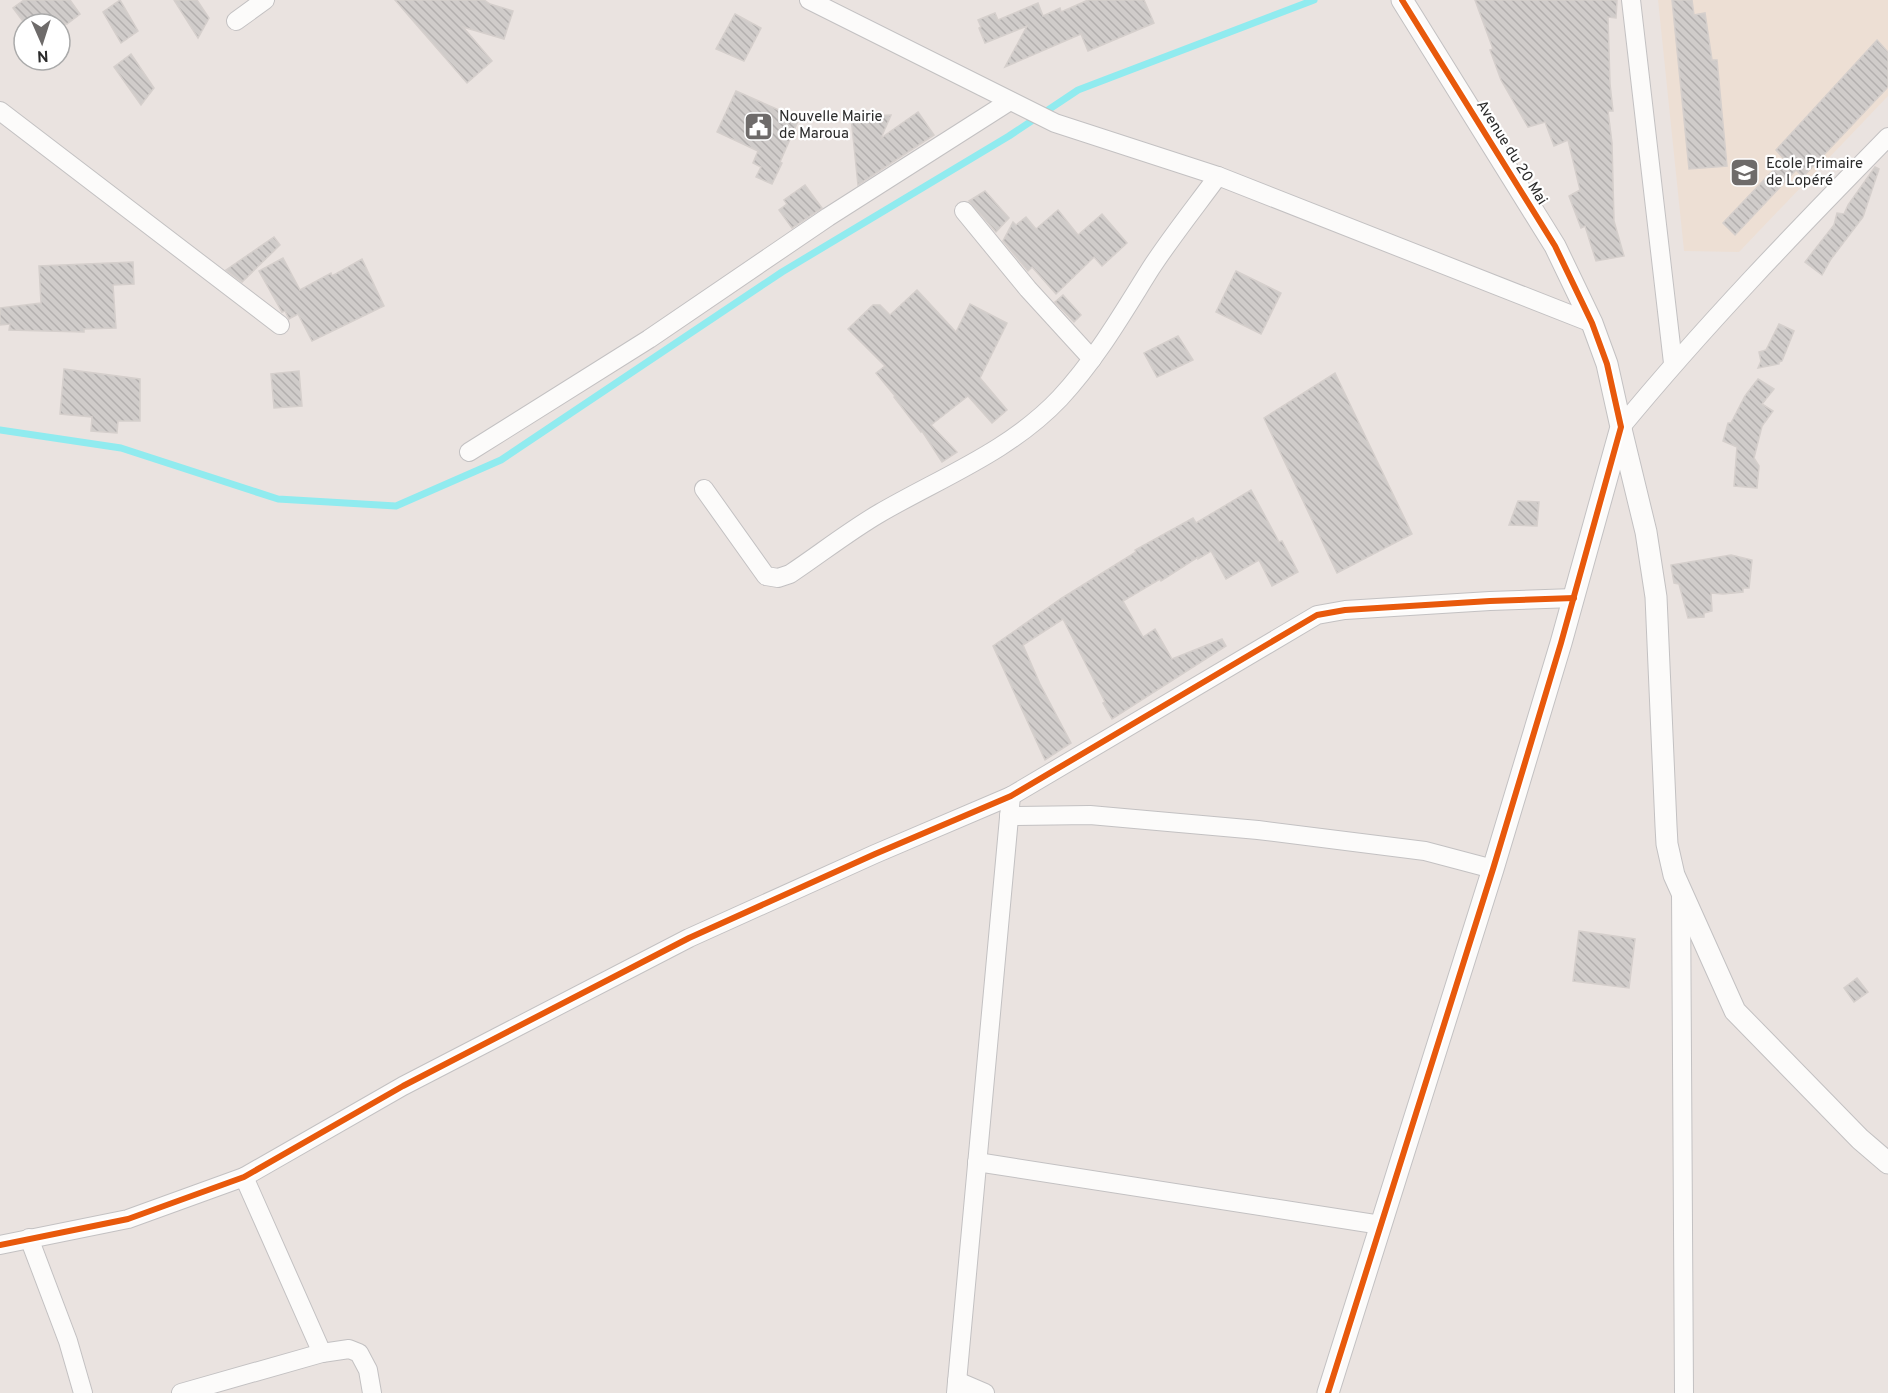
<svg xmlns="http://www.w3.org/2000/svg" width="1888" height="1393" viewBox="0 0 1888 1393" font-family="Overpass,sans-serif">
<style>
.education{fill:#eddfd4}
.lines{fill:none;stroke-linecap:round;stroke-linejoin:round}
.stream{stroke:#90ebef;stroke-width:7}
.building{fill:url(#building-back-hatch);stroke:#d5cfcc;stroke-width:1.5}
.minor-casing{stroke:#c3c1c2;stroke-width:20}
.tertiary-casing{stroke:#c3c1c2;stroke-width:23}
.minor{stroke:#fcfbfa;stroke-width:18}
.tertiary{stroke:#fcfbfa;stroke-width:21}
.cycleway-casing{stroke:#fff;stroke-width:10}
.cycleway{stroke:#e8590c;stroke-width:6}
.labels{text-anchor:middle;dominant-baseline:central;stroke-width:4.5;stroke-linejoin:round;paint-order:stroke}
.poi-label{font-size:15px;fill:#2b2b2b;stroke:#fff;text-anchor:start}
.street-label{font-size:15px;fill:#2b2b2b;stroke:#fff}
</style>
<defs>
<pattern id="building-back-hatch" width="6" height="6" patternUnits="userSpaceOnUse" patternTransform="scale(1.5)"><rect width="6" height="6" fill="#d0ccca"/><path d="M-1 5l2 2M0 0l6 6M5-1l2 2" fill="none" stroke="#b3afae"/></pattern>
</defs>
<rect width="100%" height="100%" fill="#eae3e0"/>
<polygon class="education" points="1658,0 1888,0 1888,96 1739,252 1684,251"/>
<g class="lines">
<polyline class="stream" points="0,430 121,448 278,499 396,506 501,460 782,272 1009,136 1078,90 1314,0"/>
</g>
<g class="building">
<polygon points="24,0 70,0 80,14 67,24 25,24 13,8"/>
<polygon points="120,0 138,31 121,43 103,12"/>
<polygon points="174,0 197,0 209,18 198,38"/>
<polygon points="395,0 484,0 490,4 513,11 504,39 463,27 492,61 467,83"/>
<polygon points="1088,0 1144,0 1154,23 1088,51 1081,34 1005,67 1027,26 985,43 979,28 981,27 978,20 995,13 998,20 1038,3 1043,16 1060,8 1061,12"/>
<polygon points="1475,0 1617,0 1616,18 1608,17 1610,84 1613,111 1608,111 1612,143 1614,221 1624,256 1596,261 1585,226 1581,228 1569,196 1580,190 1568,140 1554,146 1545,122 1528,127 1501,80 1490,50 1493,49"/>
<polygon points="1672,0 1692,0 1694,15 1705,13 1712,60 1717,60 1727,166 1689,169"/>
<polygon points="735,14 761,28 744,61 716,49"/>
<polygon points="1877,40 1888,52 1888,87 1803,177 1796,170 1735,235 1723,223 1784,159 1776,150"/>
<polygon points="131,54 154,88 141,105 114,67"/>
<polygon points="736,91 799,119 780,162 782,163 772,184 756,177 761,167 753,163 758,151 717,132"/>
<polygon points="918,112 934,135 858,185 851,117 891,115 881,138"/>
<polygon points="1875,167 1879,169 1863,217 1831,259 1822,275 1805,262 1834,225 1837,213 1844,214 1848,205"/>
<polygon points="805,185 822,208 792,228 779,210 787,204 784,200"/>
<polygon points="985,191 1009,218 996,232 969,201"/>
<polygon points="1058,210 1078,235 1102,214 1127,243 1102,266 1094,257 1056,294 1032,267 1028,271 1003,241 1013,222 1016,225 1026,217 1036,229"/>
<polygon points="274,237 280,245 242,282 226,270"/>
<polygon points="283,258 300,290 331,273 332,276 362,259 384,306 312,341 298,314 289,319 285,311 282,312 259,271"/>
<polygon points="133,262 134,284 113,285 116,328 84,329 84,332 9,330 10,324 0,325 0,308 41,303 39,266"/>
<polygon points="1236,271 1281,293 1261,334 1216,312"/>
<polygon points="917,290 956,332 970,304 1007,323 980,378 1007,410 992,423 968,396 931,425 957,452 942,462 922,431 921,432 894,397 895,396 876,373 885,366 848,329 873,305 880,305 890,315"/>
<polygon points="1063,295 1081,315 1074,322 1055,302"/>
<polygon points="1779,324 1794,331 1782,361 1779,362 1779,364 1758,368 1761,361 1759,352 1766,350"/>
<polygon points="1178,336 1193,360 1157,377 1144,353"/>
<polygon points="64,369 140,379 140,421 118,421 117,433 91,431 92,417 60,414"/>
<polygon points="299,371 302,406 274,408 271,374"/>
<polygon points="1335,373 1412,534 1337,573 1264,418"/>
<polygon points="1758,379 1774,389 1762,404 1773,411 1762,426 1754,458 1759,466 1757,488 1734,486 1737,447 1723,441 1728,423 1731,423 1745,396"/>
<polygon points="1251,490 1279,542 1282,541 1298,572 1272,586 1259,560 1226,579 1211,551 1198,559 1198,557 1161,581 1160,579 1123,601 1143,637 1155,629 1172,659 1222,639 1226,646 1112,719 1103,703 1105,702 1063,619 1023,645 1040,684 1071,743 1045,760 993,646 1062,598 1136,552 1135,550 1193,518 1196,523"/>
<polygon points="1518,501 1539,502 1537,526 1509,525"/>
<polygon points="1731,555 1752,560 1749,588 1743,588 1743,592 1723,594 1711,593 1712,611 1704,613 1704,617 1688,618 1679,584 1674,583 1671,565"/>
<polygon points="1579,931 1635,939 1629,988 1573,981"/>
<polygon points="1857,978 1868,992 1854,1002 1844,988"/>
</g>
<g class="lines">
<defs>
<g id="minor">
<polyline points="809,0 1055,123 1218,176 1592,323"/>
<polyline points="1631,0 1673,363"/>
<polyline points="236,21 265,0"/>
<polyline points="0,111 280,325"/>
<polyline points="964,211 1028,289 1092,359"/>
<path d="M1621,427C1705,325 1796,231 1888,137"/>
<polyline points="469,452 649,339 828,217 1010,101"/>
<path d="M704,489L766,576L778,578L790,574C820,554 849,531 880,513C942,477 1010,451 1060,398C1097,358 1122,314 1151,268C1172,236 1196,206 1218,176"/>
<polyline points="1009,816 1090,815 1258,830 1425,851 1493,869"/>
<polyline points="1681,891 1684,1393"/>
<polyline points="977,1162 1381,1225"/>
<polyline points="244,1177 322,1353"/>
<polyline points="29,1238 68,1341 83,1393"/>
<polyline points="0,1245 128,1219 244,1177 403,1086 689,938 875,854 1011,796 1317,615 1345,610 1490,601 1574,598"/>
<polyline points="957,1381 985,1393"/>
<polyline points="181,1393 322,1353 349,1349 359,1353 368,1370 372,1393"/>
<polyline points="956,1393 1011,796"/>
</g>
<g id="tertiary">
<polyline points="1621,429 1646,532 1656,597 1666,826 1667,844 1674,875 1735,1011 1860,1139 1888,1163"/>
<polyline points="1328,1393 1493,869 1561,643 1621,427 1607,364 1592,323 1555,246 1402,0"/>
</g>
</defs>
<use href="#minor" class="minor-casing"/>
<use href="#tertiary" class="tertiary-casing"/>
<use href="#minor" class="minor"/>
<use href="#tertiary" class="tertiary"/>
<defs>
<g id="cycleway">
<polyline points="0,1245 128,1219 244,1177 403,1086 689,938 875,854 1011,796 1317,615 1345,610 1490,601 1574,598"/>
<polyline points="1328,1393 1493,869 1561,643 1621,427 1607,364 1592,323 1555,246 1402,0"/>
</g>
</defs>
<use href="#cycleway" class="cycleway-casing"/>
<use href="#cycleway" class="cycleway"/>
</g>
<defs>
<symbol id="civic-square" viewBox="-11 -11 22 22"><rect x="-9" y="-9" width="18" height="18" rx="4" fill="#6e6b6a" stroke="#fff"/><path d="M-.6-6.5H3V-4.5H.6V-3L4-1V1h2V6H-6V1h2V-1L-.6-3ZM-1.2 2.5V6h2.4V2.5Z" fill="#fff"/></symbol>
<symbol id="school-square" viewBox="-11 -11 22 22"><rect x="-9" y="-9" width="18" height="18" rx="4" fill="#6e6b6a" stroke="#fff"/><path d="M0-5L7-2L0 1L-7-2ZM-4 1L0 2.5L4 1V4Q0 6-4 4Z" fill="#fff"/></symbol>
</defs>
<g fill-rule="evenodd">
<use href="#civic-square" x="742" y="110" width="33" height="33"/>
<use href="#school-square" x="1728" y="156" width="33" height="33"/>
</g>
<g class="labels">
<g class="poi-label">
<text x="779" y="117">Nouvelle Mairie<tspan x="779" dy="17">de Maroua</tspan></text>
<text x="1766" y="164">Ecole Primaire<tspan x="1766" dy="17">de Lopéré</tspan></text>
</g>
<g class="street-label">
<text transform="translate(1511 153) rotate(58)">Avenue du 20 Mai</text>
</g>
</g>
<g transform="translate(42 42) rotate(177)"><circle r="28" fill="#ffffff" stroke="#aaaaaa" stroke-width="1.5"/>
<path d="M0-4.5L10 22L0 15L-10 22Z" fill="#6e6b6a"/>
<text y="-9" font-size="16" font-weight="bold" text-anchor="middle" fill="#2b2b2b">N</text>
</g>
</svg>
